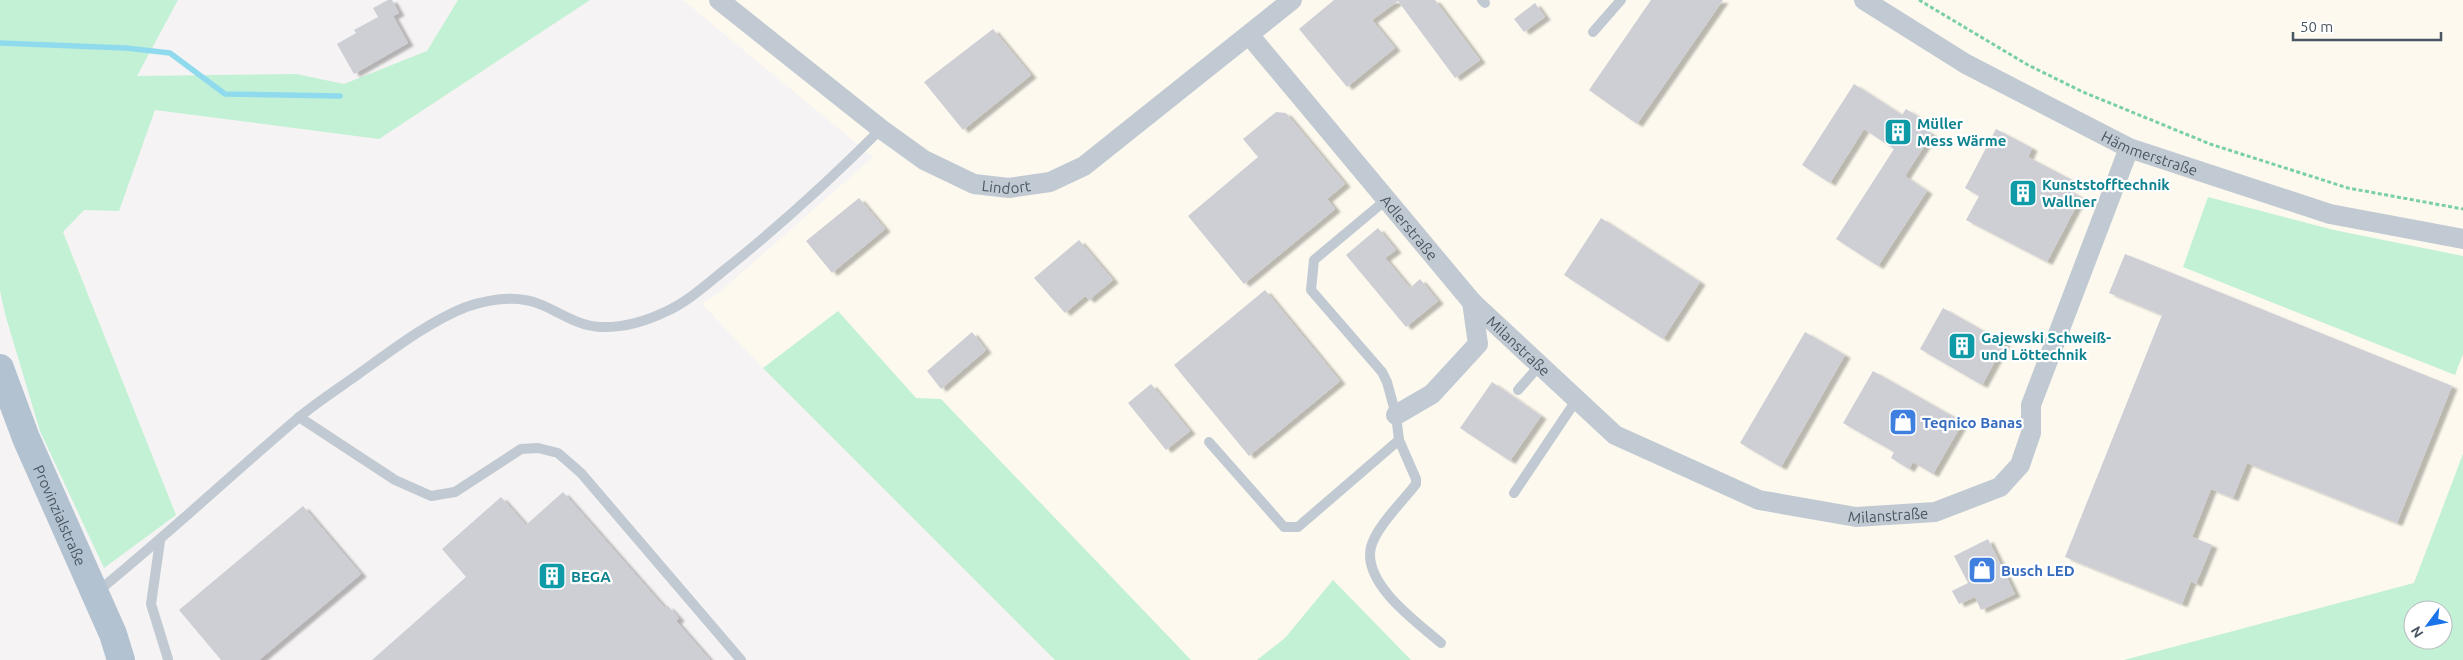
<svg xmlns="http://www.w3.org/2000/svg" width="2463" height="660" viewBox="0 0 2463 660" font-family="Ubuntu,sans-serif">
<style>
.commercial{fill:#fdf9ef}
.green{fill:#c3f1d5;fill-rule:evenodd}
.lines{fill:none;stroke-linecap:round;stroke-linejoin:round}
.stream{stroke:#90daee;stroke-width:5.5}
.building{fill:#cdcfd5;filter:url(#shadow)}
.path{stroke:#7ad0a6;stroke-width:3;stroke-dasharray:4 2.5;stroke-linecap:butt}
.service{stroke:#c1cad2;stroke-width:10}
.minor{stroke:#c1cad2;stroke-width:20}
.primary{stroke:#b3c2d1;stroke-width:28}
.labels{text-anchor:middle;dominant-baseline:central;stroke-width:4.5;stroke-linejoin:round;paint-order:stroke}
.culture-label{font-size:15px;font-weight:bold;fill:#0d838f;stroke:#fff;text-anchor:start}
.street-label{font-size:15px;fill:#4a5661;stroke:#fff}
.shop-label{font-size:15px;font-weight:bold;fill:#366cbe;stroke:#fff;text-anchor:start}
</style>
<defs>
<filter id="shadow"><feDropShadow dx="5.5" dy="3" stdDeviation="1" flood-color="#0004"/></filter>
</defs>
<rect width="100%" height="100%" fill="#f5f3f3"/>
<polygon class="commercial" points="683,0 2463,0 2463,454 2414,583 2124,660 1411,660 1333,580 1285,638 1257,660 1191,660 941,399 916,398 838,312 763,368 702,304 722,290 873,157"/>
<g class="green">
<polygon points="0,0 178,0 137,76 296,74 344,84 427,51 458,0 590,0 379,139 155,110 119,211 84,210 63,232 176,515 104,568 40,431 5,314 0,290"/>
<polygon points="2208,197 2334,230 2463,256 2463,354 2455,375 2183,267"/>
<polygon points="838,311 916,398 941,399 1191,660 1055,660 763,368"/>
<path d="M2463,454V660H2124L2414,583ZM2413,610H2443V640H2413Z"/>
<polygon points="1333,580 1411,660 1257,660 1285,638"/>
</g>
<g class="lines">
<polyline class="stream" points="0,43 126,48 170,53 225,94 340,96"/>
</g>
<g class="building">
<polygon points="388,0 392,0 399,13 393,16 408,43 354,74 337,44 356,33 354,30 378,17 373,8"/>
<polygon points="1334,0 1435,0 1480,60 1455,78 1398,1 1372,20 1395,48 1347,87 1299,29"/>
<polygon points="1651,0 1723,0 1637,124 1589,90"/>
<polygon points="1535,3 1545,17 1524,32 1514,19"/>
<polygon points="993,29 1031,75 963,130 924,82"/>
<polygon points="1854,84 1902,115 1906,109 1922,119 1918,125 1932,134 1905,176 1927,191 1878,266 1836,239 1894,149 1864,129 1830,183 1802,165"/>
<polygon points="1276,112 1286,113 1345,184 1327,199 1335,209 1244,284 1188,216 1258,157 1243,139"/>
<polygon points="1996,129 2032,148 2028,157 2072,180 2067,189 2081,197 2047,262 1966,220 1979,196 1965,188"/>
<polygon points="859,198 885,229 832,273 806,241"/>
<polygon points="1601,218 1700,282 1663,339 1564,275"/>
<polygon points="1378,228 1396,250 1385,258 1410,288 1420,279 1438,301 1406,327 1346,255"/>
<polygon points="1079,240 1113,280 1089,300 1085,296 1065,313 1034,278"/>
<polygon points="2125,254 2452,386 2397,523 2247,463 2233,498 2211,489 2192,537 2212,545 2196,584 2191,581 2182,604 2065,557 2162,315 2109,293"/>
<polygon points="1265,290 1340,381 1249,456 1174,365"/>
<polygon points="1943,308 2005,343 1982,385 1920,349"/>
<polygon points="972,332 986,350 941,389 927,371"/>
<polygon points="1805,332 1845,355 1781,467 1740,443"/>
<polygon points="1873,371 1963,422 1933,474 1913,462 1909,469 1891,458 1894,452 1843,423"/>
<polygon points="1492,382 1541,416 1510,461 1460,428"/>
<polygon points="1151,384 1190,431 1166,450 1128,403"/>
<polygon points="563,492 665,608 668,606 679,618 676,621 710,660 372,660 466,577 442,549 501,497 526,525"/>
<polygon points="303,506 361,574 259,660 221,660 179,610"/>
<polygon points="1988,539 2015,594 1981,610 1975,597 1959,604 1952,591 1968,583 1954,556"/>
</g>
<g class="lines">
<polyline class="path" points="1919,0 2028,65 2083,92 2210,144 2348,188 2463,209"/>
<g class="service">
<polyline points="1482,0 1485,3"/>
<polyline points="1593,32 1621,0"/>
<path d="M1387,199L1314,260L1311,290L1382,372L1387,382L1396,415L1399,440L1416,479V484C1403,501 1376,527 1371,547C1362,584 1418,623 1441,643"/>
<polyline points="1518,390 1540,365"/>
<polyline points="299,417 395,480 431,496 455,492 521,449 538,448 558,453 581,473 741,660"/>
<polyline points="1209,442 1284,527 1298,527 1399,440"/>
<polyline points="1514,493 1577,399"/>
<polyline points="160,541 151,604 168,659"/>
<path d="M97,592C166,536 230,476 298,418C317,402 339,388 360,373C392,350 430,321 466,307C490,299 519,295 542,305C561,313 578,326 600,327C623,328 644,322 665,312C688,302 708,283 727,268C782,224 832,178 881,129"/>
</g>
<g class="minor">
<path id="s1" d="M719,0L881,129L924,160L974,184L1009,188L1050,182L1084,166L1292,0"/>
<path id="s2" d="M1864,0L1966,64L2129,148L2330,214L2463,239"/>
<path id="s3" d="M1250,36L1472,302L1478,344L1432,394L1396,415"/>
<path id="s4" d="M1472,302L1615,435L1759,500L1856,517L1935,512L2000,487L2020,465L2031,433V405L2129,148"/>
</g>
<path class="primary" id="s5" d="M0,368L26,438L113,634L121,660"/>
</g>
<defs>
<symbol id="building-square" viewBox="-11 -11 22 22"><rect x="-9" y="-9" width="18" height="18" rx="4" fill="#0f9aa8" stroke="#fff"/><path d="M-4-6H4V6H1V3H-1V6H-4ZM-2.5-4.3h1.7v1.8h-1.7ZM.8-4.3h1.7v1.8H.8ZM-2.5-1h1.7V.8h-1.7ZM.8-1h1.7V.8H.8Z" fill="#fff"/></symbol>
<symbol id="shop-square" viewBox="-11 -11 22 22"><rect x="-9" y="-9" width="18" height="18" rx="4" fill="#3f7fe0" stroke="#fff"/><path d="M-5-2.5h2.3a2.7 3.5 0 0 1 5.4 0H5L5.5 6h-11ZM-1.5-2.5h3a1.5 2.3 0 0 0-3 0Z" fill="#fff"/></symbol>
</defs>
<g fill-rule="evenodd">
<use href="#building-square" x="1882" y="116" width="32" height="32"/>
<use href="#building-square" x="2007" y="177" width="32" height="32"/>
<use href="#building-square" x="1946" y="330" width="32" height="32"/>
<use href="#shop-square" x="1887" y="406" width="32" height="32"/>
<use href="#shop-square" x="1966" y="554" width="32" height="32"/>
<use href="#building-square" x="536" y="560" width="32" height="32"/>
</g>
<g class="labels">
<g class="culture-label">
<text x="1917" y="123">Müller<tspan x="1917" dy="17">Mess Wärme</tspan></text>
<text x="2042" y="184">Kunststofftechnik<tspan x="2042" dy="17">Wallner</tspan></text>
<text x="1981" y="337">Gajewski Schweiß-<tspan x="1981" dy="17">und Löttechnik</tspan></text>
<text x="571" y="576">BEGA</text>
</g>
<g class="street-label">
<text stroke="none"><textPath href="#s2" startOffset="325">Hämmerstraße</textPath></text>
<text stroke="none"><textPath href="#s1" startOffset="348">Lindort</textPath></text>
<text stroke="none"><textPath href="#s3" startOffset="249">Adlerstraße</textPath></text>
<text stroke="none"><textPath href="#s4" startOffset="64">Milanstraße</textPath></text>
<text stroke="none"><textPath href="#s4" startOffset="484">Milanstraße</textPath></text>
<text stroke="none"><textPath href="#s5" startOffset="159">Provinzialstraße</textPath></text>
</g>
<g class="shop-label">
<text x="1922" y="422">Teqnico Banas</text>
<text x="2001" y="570">Busch LED</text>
</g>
</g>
<g transform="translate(2428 625) rotate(238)"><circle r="24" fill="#ffffff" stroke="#b7bbc0"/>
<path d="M0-4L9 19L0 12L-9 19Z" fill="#1a73e8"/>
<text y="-8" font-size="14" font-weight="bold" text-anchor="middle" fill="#4a5661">N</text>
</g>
<path d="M2293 32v8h148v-8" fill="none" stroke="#4a5661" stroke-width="2.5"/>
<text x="2300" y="32" font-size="15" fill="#4a5661" stroke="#ffffff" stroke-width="4" paint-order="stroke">50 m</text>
</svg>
